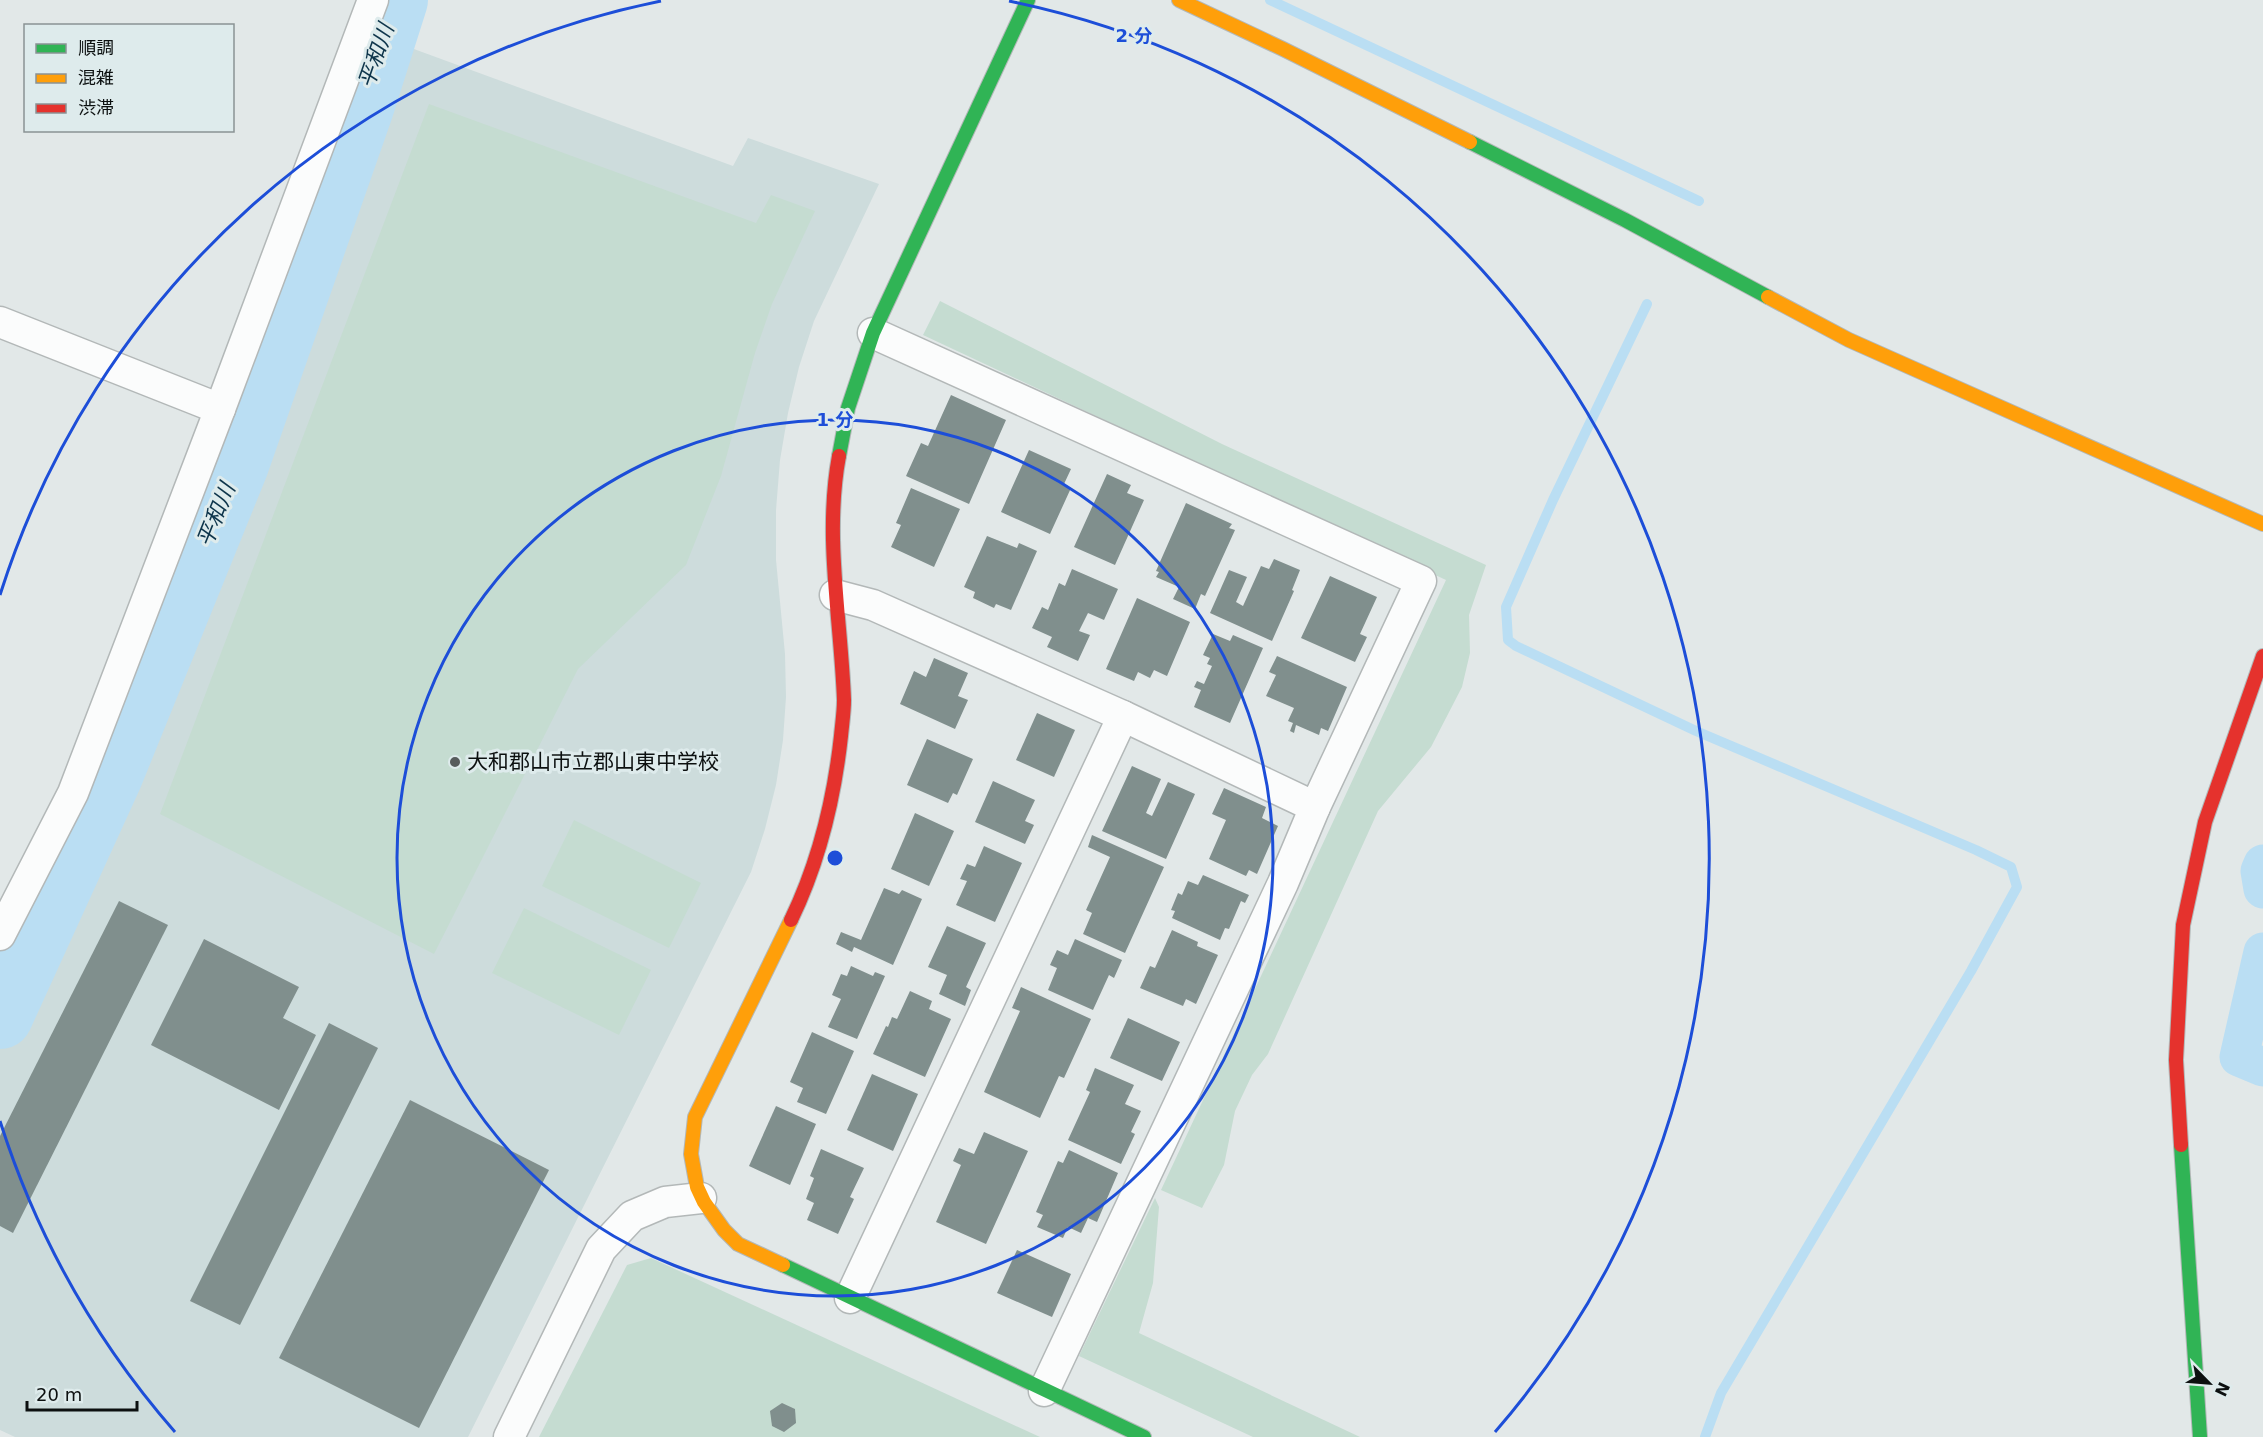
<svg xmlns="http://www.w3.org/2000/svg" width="2263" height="1437" viewBox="0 0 2263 1437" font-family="'DejaVu Sans','Noto Sans JP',sans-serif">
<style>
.built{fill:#cddcdc}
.green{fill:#c5dcd1}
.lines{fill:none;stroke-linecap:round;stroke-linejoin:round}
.stream{stroke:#badef3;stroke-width:10}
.canal{stroke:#badef3;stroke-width:39}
.river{stroke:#badef3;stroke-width:66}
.building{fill:#808f8d}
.street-casing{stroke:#b3b8b8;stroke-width:33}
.fast-casing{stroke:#b3b8b8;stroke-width:16}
.slow-casing{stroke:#b3b8b8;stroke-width:16}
.jam-casing{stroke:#b3b8b8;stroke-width:16}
.street{stroke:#fbfcfc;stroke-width:30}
.fast{stroke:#30b455;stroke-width:14}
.slow{stroke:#ff9f0a;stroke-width:14}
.jam{stroke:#e5322d;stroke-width:14}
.ring{fill:none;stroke:#1d4ed8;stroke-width:3}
.poi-dot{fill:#575c5c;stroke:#deebec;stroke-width:2}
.labels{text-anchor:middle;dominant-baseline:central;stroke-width:6;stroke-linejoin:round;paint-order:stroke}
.poi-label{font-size:21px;fill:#0c1010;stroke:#deebec;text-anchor:start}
.water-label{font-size:22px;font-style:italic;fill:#0e354b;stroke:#deebec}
.centre{fill:#1d4ed8;stroke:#deebec;stroke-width:3}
.ring-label{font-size:18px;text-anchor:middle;font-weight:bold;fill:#1d4ed8;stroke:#deebec;stroke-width:6;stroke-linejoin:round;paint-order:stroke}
</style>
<rect width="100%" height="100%" fill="#e2e8e8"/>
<polygon class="built" points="403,45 733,166 748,138 879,184 814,321 799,367 788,413 780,460 776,510 776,560 785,654 786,697 783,740 776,785 765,829 751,872 468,1437 15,1437 0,1430 0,1037 108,821"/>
<g class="green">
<polygon points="429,104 756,223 771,195 815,211 772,304 755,353 721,476 686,565 578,669 434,954 160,814"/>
<polygon points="940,301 1222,444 1486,565 1469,615 1470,653 1462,687 1431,747 1378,811 1268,1054 1252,1075 1235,1111 1224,1165 1202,1208 1161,1190 1446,580 923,335"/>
<polygon points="574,820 701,883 669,948 542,886"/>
<polygon points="524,908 651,970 619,1035 492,973"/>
<polygon points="1155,1198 1159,1207 1153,1283 1139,1333 1360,1437 1253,1437 1079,1356"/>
<polygon points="651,1258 1040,1437 539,1437 627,1265"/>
</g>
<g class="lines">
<g class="stream">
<polyline points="1270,0 1699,201"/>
<polyline points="1647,304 1553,500 1506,607 1508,640 1516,646 1696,731 1976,850 2011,867 2017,887 1971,971 1721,1393 1705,1437"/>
</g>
<g class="canal">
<polyline points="2263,864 2260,871 2263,889"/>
<polyline points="2263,952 2239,1057 2263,1067"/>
</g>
<polyline class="river" points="0,1016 110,775 236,464 361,107 395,0"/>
</g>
<g class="building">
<polygon points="951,395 1006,420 969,504 906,476 921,443 928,446"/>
<polygon points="1029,450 1071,469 1064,484 1071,488 1050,534 1001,512"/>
<polygon points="1107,474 1131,485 1127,493 1144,500 1115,565 1074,547"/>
<polygon points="911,488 960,509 934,567 891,547 901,525 896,523"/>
<polygon points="1186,503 1232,524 1229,528 1235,530 1205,596 1201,594 1195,609 1173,599 1179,587 1156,577 1159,572 1156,571"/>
<polygon points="987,536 1017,548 1019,543 1037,551 1011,610 996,604 994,608 973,598 975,592 964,587"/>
<polygon points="1274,559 1300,570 1292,590 1294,591 1272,641 1210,613 1229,570 1247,577 1236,602 1243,606 1261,566 1269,569"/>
<polygon points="1072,569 1118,589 1104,620 1088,613 1079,631 1090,635 1078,661 1047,647 1052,637 1032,628 1042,607 1048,610 1059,583 1065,586"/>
<polygon points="1330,576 1377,597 1360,634 1367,637 1355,662 1301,638"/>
<polygon points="1137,598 1190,622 1167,676 1154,670 1150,678 1138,672 1134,681 1106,669"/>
<polygon points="1213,634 1230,641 1233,635 1263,648 1230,723 1194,707 1201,690 1194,687 1197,681 1204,684 1212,666 1207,664 1210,658 1203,655"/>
<polygon points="1277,656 1347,687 1328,731 1321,728 1319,735 1296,725 1294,733 1290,731 1293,723 1288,721 1294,708 1266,696 1276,675 1269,672"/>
<polygon points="934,658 968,673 958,696 968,700 955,729 900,704 914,671 926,677"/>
<polygon points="1037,713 1075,730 1054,777 1016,760"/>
<polygon points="927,739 973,759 957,795 953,793 948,803 907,785"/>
<polygon points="1132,766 1161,779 1146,813 1152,816 1168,782 1195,794 1166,859 1102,831"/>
<polygon points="993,781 1035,800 1025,821 1034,825 1025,844 975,822"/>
<polygon points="1224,788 1266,807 1262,818 1278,826 1257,874 1249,870 1246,876 1209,859 1226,820 1212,814"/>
<polygon points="915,813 954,831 929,886 891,869"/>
<polygon points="1092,835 1164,867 1125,953 1083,934 1092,913 1086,910 1110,857 1088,847"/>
<polygon points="984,846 1022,863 995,922 956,905 967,881 960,879 967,864 975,867"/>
<polygon points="1203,875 1249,895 1245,903 1241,901 1229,929 1225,928 1220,940 1172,918 1175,911 1171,910 1178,893 1182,895 1188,881 1198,885"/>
<polygon points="884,888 899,894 902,890 922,899 893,965 854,947 852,952 836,944 841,932 861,940"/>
<polygon points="119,901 168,925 13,1233 0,1226 0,1136"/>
<polygon points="947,926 986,943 966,987 971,990 965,1006 939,994 947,975 928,967"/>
<polygon points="1172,930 1198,942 1197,946 1218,955 1196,1004 1186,999 1183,1006 1140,988 1150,966 1155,968"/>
<polygon points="204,939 299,987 283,1018 316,1035 279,1110 151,1045"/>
<polygon points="1075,939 1122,960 1114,978 1109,975 1093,1010 1048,990 1057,968 1050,965 1057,950 1068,955"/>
<polygon points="851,966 873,976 875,972 885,976 857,1039 828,1027 841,999 832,995 841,974 847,976"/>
<polygon points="1021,987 1091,1019 1064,1078 1059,1076 1040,1118 984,1092 1020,1011 1012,1008"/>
<polygon points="910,991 932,1001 929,1009 951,1019 925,1077 873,1054 886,1026 888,1027 892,1017 897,1019"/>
<polygon points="1128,1018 1180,1042 1162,1081 1110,1058"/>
<polygon points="329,1023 378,1048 240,1325 190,1301"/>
<polygon points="812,1032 854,1051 826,1114 797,1102 803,1088 790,1082"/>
<polygon points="1095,1068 1134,1085 1125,1104 1141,1111 1131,1132 1135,1134 1121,1164 1068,1140 1090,1092 1086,1090"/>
<polygon points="872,1074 918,1094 893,1151 847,1130"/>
<polygon points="410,1100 549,1170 419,1428 279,1358"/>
<polygon points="776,1106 816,1124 790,1185 749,1166"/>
<polygon points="984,1132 1028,1151 986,1244 936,1222 961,1165 953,1161 959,1148 974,1154"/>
<polygon points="821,1149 864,1168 850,1197 854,1199 838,1234 807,1220 814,1203 806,1199 814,1178 810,1176"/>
<polygon points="1069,1150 1118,1173 1097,1222 1088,1218 1081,1233 1068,1227 1063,1238 1037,1227 1043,1215 1036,1212 1058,1161 1063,1163"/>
<polygon points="1017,1250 1071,1274 1052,1317 997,1293"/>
<polygon points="782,1403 795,1409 796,1423 784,1432 772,1426 770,1411"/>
</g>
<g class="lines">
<defs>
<g id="street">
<polyline points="0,322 220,409"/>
<polyline points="873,333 1421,581 1315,807 1283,883 1044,1391"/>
<polyline points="835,595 873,605 1123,716 1315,807"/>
<polyline points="0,935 73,793 220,409 373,0"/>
<polyline points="850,1298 1123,716"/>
<polyline points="509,1437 601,1249 632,1216 665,1202 701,1198"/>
</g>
<g id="fast">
<polyline points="1470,142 1625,220 1768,297"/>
<polyline points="839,456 848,408 873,333 1028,0"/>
<polyline points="2181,1145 2200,1437"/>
<polyline points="783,1265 1144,1437"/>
</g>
<g id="slow">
<polyline points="1179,0 1283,49 1470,142"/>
<polyline points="1768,297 1849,340 2263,524"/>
<polyline points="783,1265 738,1244 724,1230 704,1202 697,1187 691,1154 695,1117 791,920"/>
</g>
<g id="jam">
<path d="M791,920C819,862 834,800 841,736C842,725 844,712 844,700C841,619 824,536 839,456"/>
<polyline points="2181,1145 2176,1060 2183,925 2205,822 2263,656"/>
</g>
</defs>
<use href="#street" class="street-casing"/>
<use href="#fast" class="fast-casing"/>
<use href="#slow" class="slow-casing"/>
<use href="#jam" class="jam-casing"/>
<use href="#street" class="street"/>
<use href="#fast" class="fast"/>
<use href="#slow" class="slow"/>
<use href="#jam" class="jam"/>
</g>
<g class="ring">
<circle cx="835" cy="858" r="438"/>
<path d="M175 1432A875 875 0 0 1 0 1121M0 595A875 875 0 0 1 661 1M1009 1A875 875 0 0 1 1495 1432"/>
</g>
<circle class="poi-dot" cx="455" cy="762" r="6"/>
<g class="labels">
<g class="poi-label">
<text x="467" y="762">大和郡山市立郡山東中学校</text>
</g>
<g class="water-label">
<text transform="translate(376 56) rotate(-71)">平和川</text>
<text transform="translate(216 515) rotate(-68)">平和川</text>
</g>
</g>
<circle cx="835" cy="858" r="9" class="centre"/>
<g class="ring-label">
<text x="1134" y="42">2 分</text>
<text x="835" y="426">1 分</text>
</g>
<rect x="24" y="24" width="210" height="108" fill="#deebec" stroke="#8a9394" stroke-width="1.5"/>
<rect x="36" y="44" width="30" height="9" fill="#30b455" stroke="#8a9394" stroke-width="1.5"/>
<text x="78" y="54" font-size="18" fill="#0c1010">順調</text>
<rect x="36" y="74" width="30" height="9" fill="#ff9f0a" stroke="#8a9394" stroke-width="1.5"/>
<text x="78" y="84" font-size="18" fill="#0c1010">混雑</text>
<rect x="36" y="104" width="30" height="9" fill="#e5322d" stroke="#8a9394" stroke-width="1.5"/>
<text x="78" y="114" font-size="18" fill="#0c1010">渋滞</text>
<g transform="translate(2209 1383) rotate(115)" stroke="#deebec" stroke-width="4.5" paint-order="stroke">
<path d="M0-4.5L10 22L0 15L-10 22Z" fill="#0c1010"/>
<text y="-9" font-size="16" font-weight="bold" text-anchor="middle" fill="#0c1010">N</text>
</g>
<path d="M27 1401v9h110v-9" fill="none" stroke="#0c1010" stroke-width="3"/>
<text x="36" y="1401" font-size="18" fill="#0c1010" stroke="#deebec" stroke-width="4.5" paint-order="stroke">20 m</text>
</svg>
